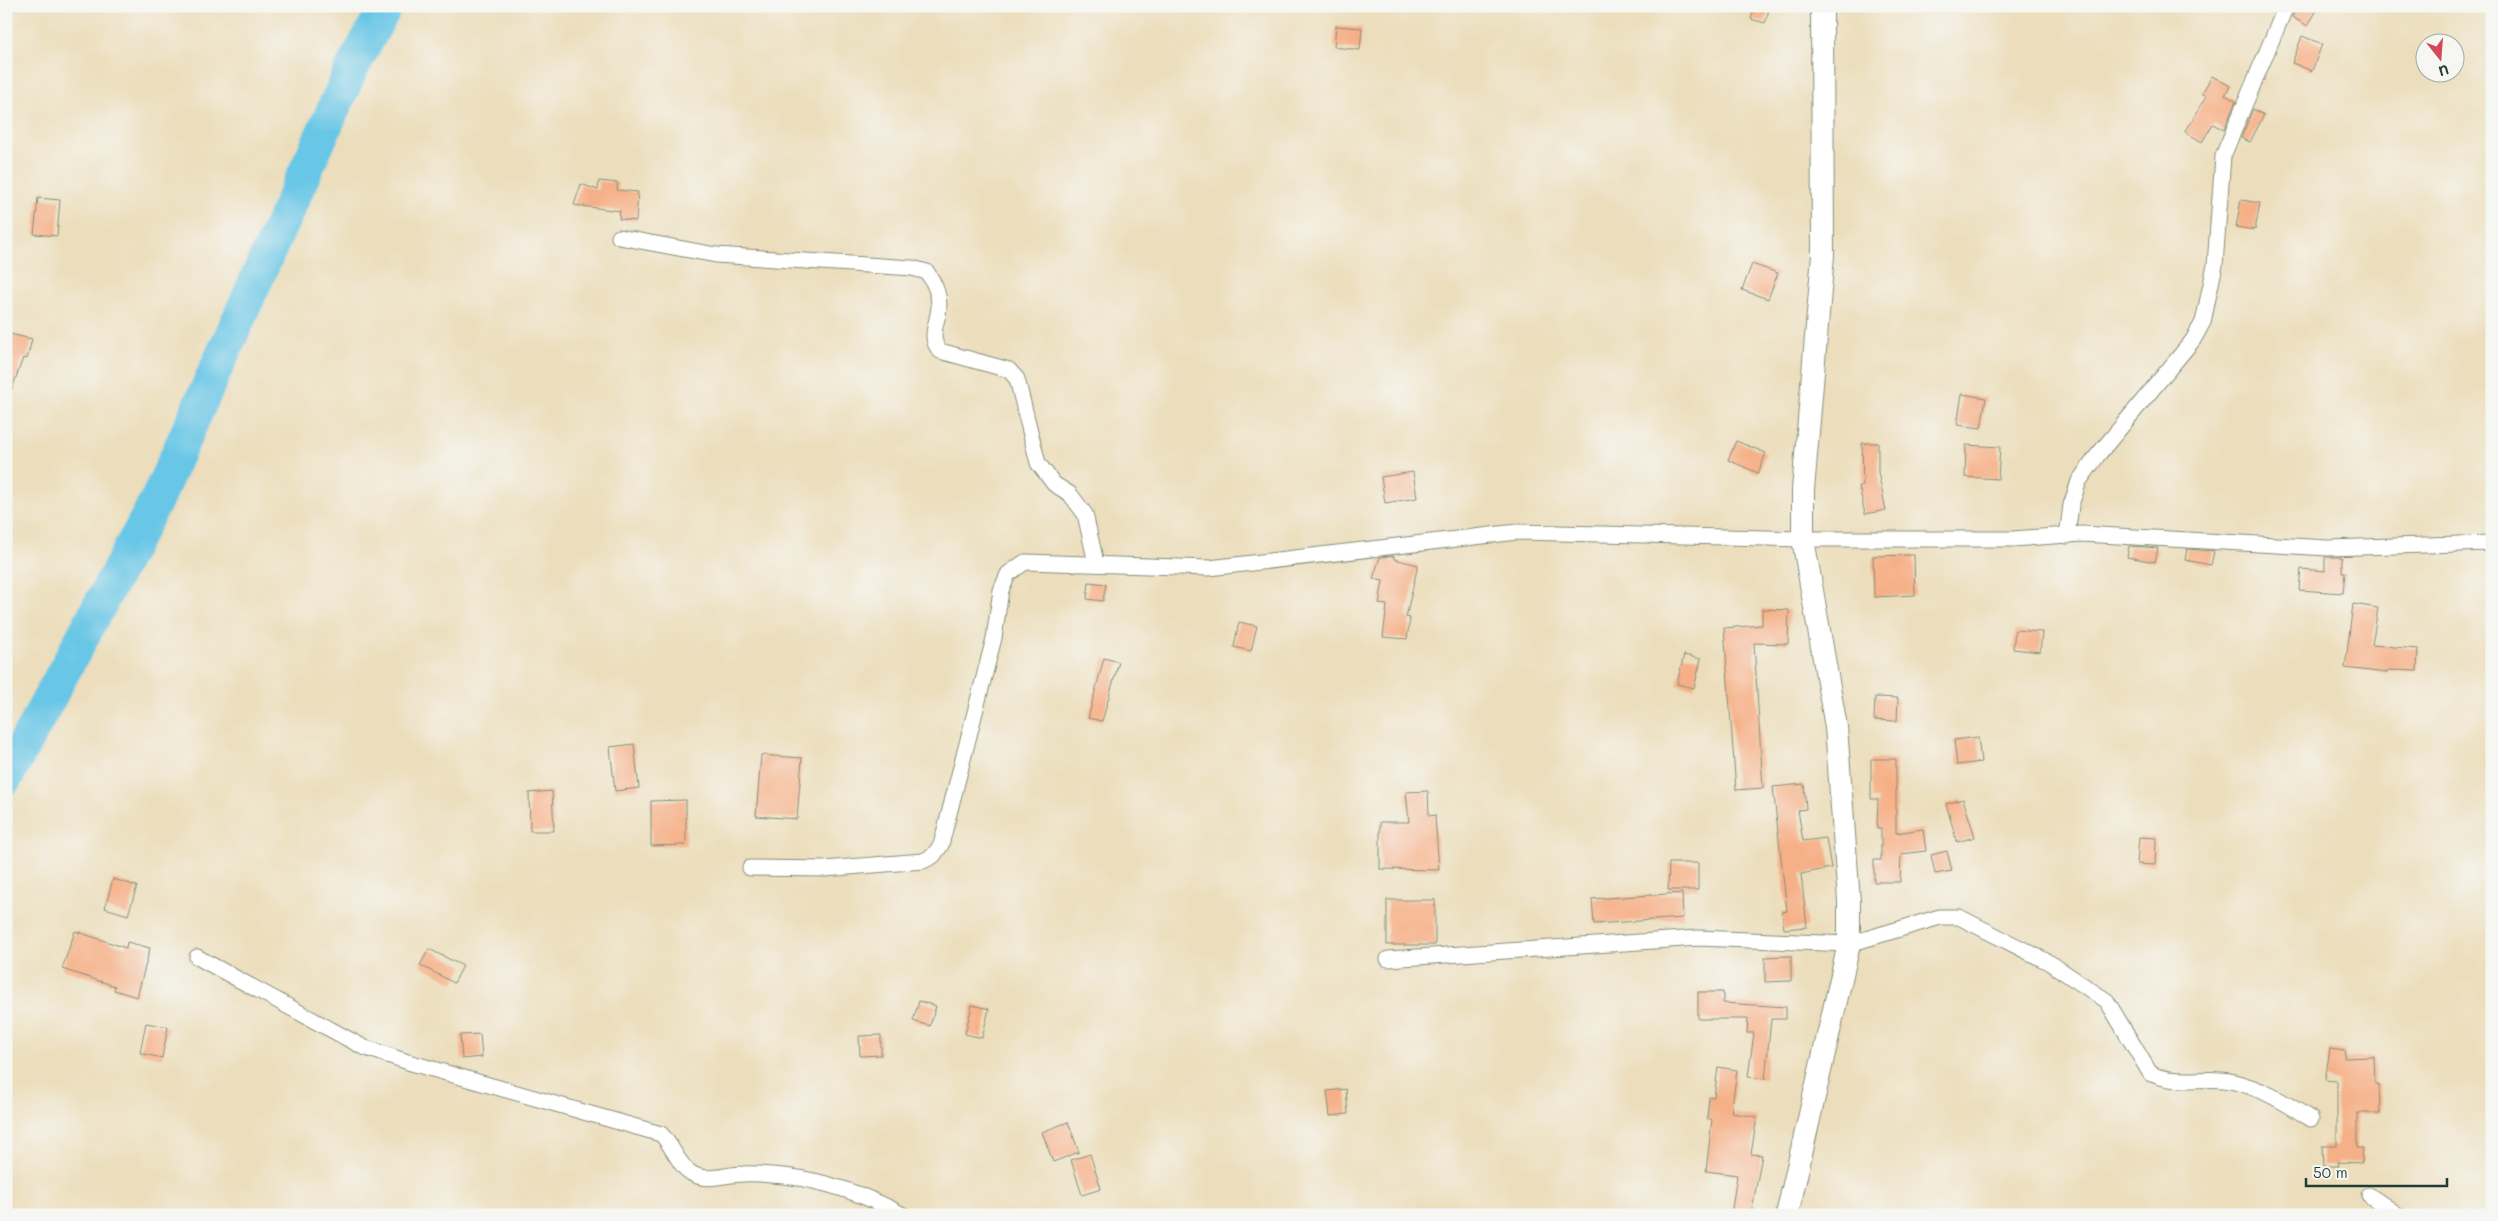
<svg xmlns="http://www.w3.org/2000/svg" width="2498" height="1221" viewBox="0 0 2498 1221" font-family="Mali,sans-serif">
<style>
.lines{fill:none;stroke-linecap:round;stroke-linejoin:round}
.river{stroke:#67c6e6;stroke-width:34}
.building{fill:#f6b087}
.street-casing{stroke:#868e78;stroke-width:17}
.secondary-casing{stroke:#868e78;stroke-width:24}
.street{stroke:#fff;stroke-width:15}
.secondary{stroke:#fff;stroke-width:22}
</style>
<rect width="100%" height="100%" fill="#f6f6f2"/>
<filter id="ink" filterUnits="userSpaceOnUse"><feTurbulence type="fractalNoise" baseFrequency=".02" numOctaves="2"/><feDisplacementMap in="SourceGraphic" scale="10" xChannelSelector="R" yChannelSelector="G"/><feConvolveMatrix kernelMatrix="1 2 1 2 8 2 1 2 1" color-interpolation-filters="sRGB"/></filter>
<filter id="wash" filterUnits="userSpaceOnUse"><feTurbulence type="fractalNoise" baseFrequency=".0096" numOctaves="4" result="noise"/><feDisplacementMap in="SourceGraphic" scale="20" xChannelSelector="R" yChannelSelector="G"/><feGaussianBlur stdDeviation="1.12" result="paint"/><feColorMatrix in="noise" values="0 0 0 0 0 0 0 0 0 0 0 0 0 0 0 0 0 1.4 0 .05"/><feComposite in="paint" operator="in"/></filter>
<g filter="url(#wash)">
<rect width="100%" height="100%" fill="#ecdebc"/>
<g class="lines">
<polyline class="river" points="6,778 157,499 352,68 386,6"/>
</g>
<g id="blocks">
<g class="building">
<polygon points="1755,6 1770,6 1765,23 1751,19"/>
<polygon points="2297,6 2319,6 2308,26 2292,17"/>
<polygon points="1336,26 1362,28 1360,50 1334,47"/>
<polygon points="2302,36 2322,44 2312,71 2292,63"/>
<polygon points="2212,76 2230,86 2225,95 2236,101 2224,130 2213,124 2202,142 2185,132 2207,96 2202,93"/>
<polygon points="2253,109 2264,115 2250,142 2241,138"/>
<polygon points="599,181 618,183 617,190 638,192 636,221 619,219 620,211 574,205 581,184 598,190"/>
<polygon points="38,198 60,200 57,236 34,234"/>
<polygon points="2241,200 2260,203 2255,230 2236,227"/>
<polygon points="1752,264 1778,273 1768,299 1742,290"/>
<polygon points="10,334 32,339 27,359 23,358 8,400 6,400 6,352"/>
<polygon points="1962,394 1986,398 1981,428 1957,425"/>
<polygon points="1736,441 1766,453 1758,473 1728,460"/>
<polygon points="1862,443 1878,443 1878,472 1886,510 1865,514 1859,486 1863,486"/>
<polygon points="1966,445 2000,447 1998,479 1965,477"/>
<polygon points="1413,472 1417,498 1385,503 1381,477"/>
<polygon points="2129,546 2158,548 2155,562 2127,557"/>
<polygon points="2187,549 2214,551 2211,565 2185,560"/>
<polygon points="1914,555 1915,595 1874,597 1873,556"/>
<polygon points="1394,556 1394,559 1418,565 1406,617 1410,618 1407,639 1383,637 1387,605 1379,604 1383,581 1373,579 1380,557"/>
<polygon points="2325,557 2342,557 2342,572 2345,572 2343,593 2299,590 2301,569 2325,571"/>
<polygon points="1089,582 1106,584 1103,601 1087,599"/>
<polygon points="2353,604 2378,608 2372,645 2418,649 2417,671 2388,670 2387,673 2345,668"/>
<polygon points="1762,609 1789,610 1788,644 1754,643 1763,788 1736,790 1724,628 1762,625"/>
<polygon points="1239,622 1257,626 1251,651 1234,647"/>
<polygon points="2015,630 2042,632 2040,652 2013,649"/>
<polygon points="1684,655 1701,659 1694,688 1677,684"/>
<polygon points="1104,658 1119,662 1102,721 1088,718"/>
<polygon points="1875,697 1898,698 1897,721 1874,720"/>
<polygon points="1978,737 1981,762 1957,765 1954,740"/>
<polygon points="634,744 639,788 615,791 610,747"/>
<polygon points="761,755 802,758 797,819 756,816"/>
<polygon points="1871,759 1896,759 1896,833 1923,829 1926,851 1901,854 1900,882 1874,882 1874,860 1881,860 1881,829 1877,829 1878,799 1871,799"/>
<polygon points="1804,784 1806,809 1798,810 1803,841 1826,838 1831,868 1801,874 1807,927 1784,929 1782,912 1787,911 1773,787"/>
<polygon points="552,791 554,831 530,831 529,793"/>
<polygon points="1428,791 1429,816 1435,815 1439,870 1380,869 1380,822 1409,822 1406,792"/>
<polygon points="1963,799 1975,837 1957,842 1946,804"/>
<polygon points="686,800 686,845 651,846 651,801"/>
<polygon points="2139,837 2156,838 2155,865 2137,864"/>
<polygon points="1947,851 1952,871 1935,874 1931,855"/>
<polygon points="1669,863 1698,863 1698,890 1668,890"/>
<polygon points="113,879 137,886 128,915 105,908"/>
<polygon points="1682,893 1683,918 1594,924 1592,899"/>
<rect x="1387" y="900" width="48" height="45"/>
<polygon points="75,931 126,948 127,942 150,948 137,997 114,990 115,986 62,969"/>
<polygon points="429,949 463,966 454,983 420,965"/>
<polygon points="1791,956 1791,981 1765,982 1765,957"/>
<polygon points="1698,992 1723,992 1723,1003 1786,1007 1786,1019 1771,1019 1765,1079 1748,1077 1754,1033 1747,1033 1748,1019 1698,1019"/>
<polygon points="919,1001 936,1006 930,1026 913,1021"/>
<polygon points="972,1005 989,1009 982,1038 965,1034"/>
<polygon points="146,1023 168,1027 162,1058 140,1053"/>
<polygon points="480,1034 482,1057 462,1059 460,1035"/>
<polygon points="881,1035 881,1055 860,1056 859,1036"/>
<polygon points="2330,1049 2345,1051 2344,1058 2374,1057 2375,1084 2379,1084 2380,1113 2357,1113 2357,1148 2363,1148 2362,1163 2338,1162 2339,1166 2323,1166 2322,1146 2337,1146 2337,1081 2325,1080"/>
<polygon points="1718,1067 1737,1070 1731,1113 1757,1117 1751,1154 1762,1155 1751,1215 1731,1215 1737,1175 1706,1171 1712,1119 1707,1119 1709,1097 1714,1097"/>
<polygon points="1346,1089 1348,1114 1330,1116 1327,1091"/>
<polygon points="1068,1122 1079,1152 1053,1162 1042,1132"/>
<polygon points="1090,1154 1101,1189 1082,1195 1071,1160"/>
</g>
</g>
</g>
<g filter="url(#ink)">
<use href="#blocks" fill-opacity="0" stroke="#868e78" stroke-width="1"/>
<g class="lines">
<defs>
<g id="street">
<path d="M619,237L716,255L912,268L927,272C934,282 939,293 939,305C939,322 927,336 940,351L1009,370L1017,379L1038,463L1054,484L1070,494L1085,514L1096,563"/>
<polyline points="2067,536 2071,505 2079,481 2097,456 2193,340 2203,322 2215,265 2223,156 2286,6"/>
<polyline points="750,868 824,869 923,861 933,856 941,845 994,638 1001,590 1008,574 1025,562 1209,568 1517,532 1803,539 2013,539 2082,534 2328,548 2492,543"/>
<path d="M197,957L363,1047L408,1062L661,1134C672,1145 679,1166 691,1173C707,1183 725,1174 743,1174C756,1173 771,1175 784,1176C827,1181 866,1195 903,1215"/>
<path d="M1388,959L1698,938L1849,944L1940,917H1959L2050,963L2107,1001L2150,1073C2174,1086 2204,1076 2230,1081C2260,1087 2286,1103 2311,1119"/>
<polyline points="2369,1195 2398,1215"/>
</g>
<polyline id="secondary" points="1787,1215 1849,944 1849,901 1836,727 1803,539 1803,490 1823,255 1822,6"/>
</defs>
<use href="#street" class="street-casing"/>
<use href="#secondary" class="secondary-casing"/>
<use href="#street" class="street"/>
<use href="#secondary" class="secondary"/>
</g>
</g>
<rect width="2498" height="1221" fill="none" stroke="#f6f6f2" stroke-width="25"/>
<g transform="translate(2440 58) rotate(163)"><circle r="24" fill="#f6f6f2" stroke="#a0aca6"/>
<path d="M0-4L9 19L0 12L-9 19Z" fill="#d1495b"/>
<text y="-8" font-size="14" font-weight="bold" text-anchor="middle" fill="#1f3d34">U</text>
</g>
<path d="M2306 1178v8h141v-8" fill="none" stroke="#1f3d34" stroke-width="2.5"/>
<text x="2313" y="1178" font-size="15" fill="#1f3d34" stroke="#f6f6f2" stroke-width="4" paint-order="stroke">50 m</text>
</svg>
